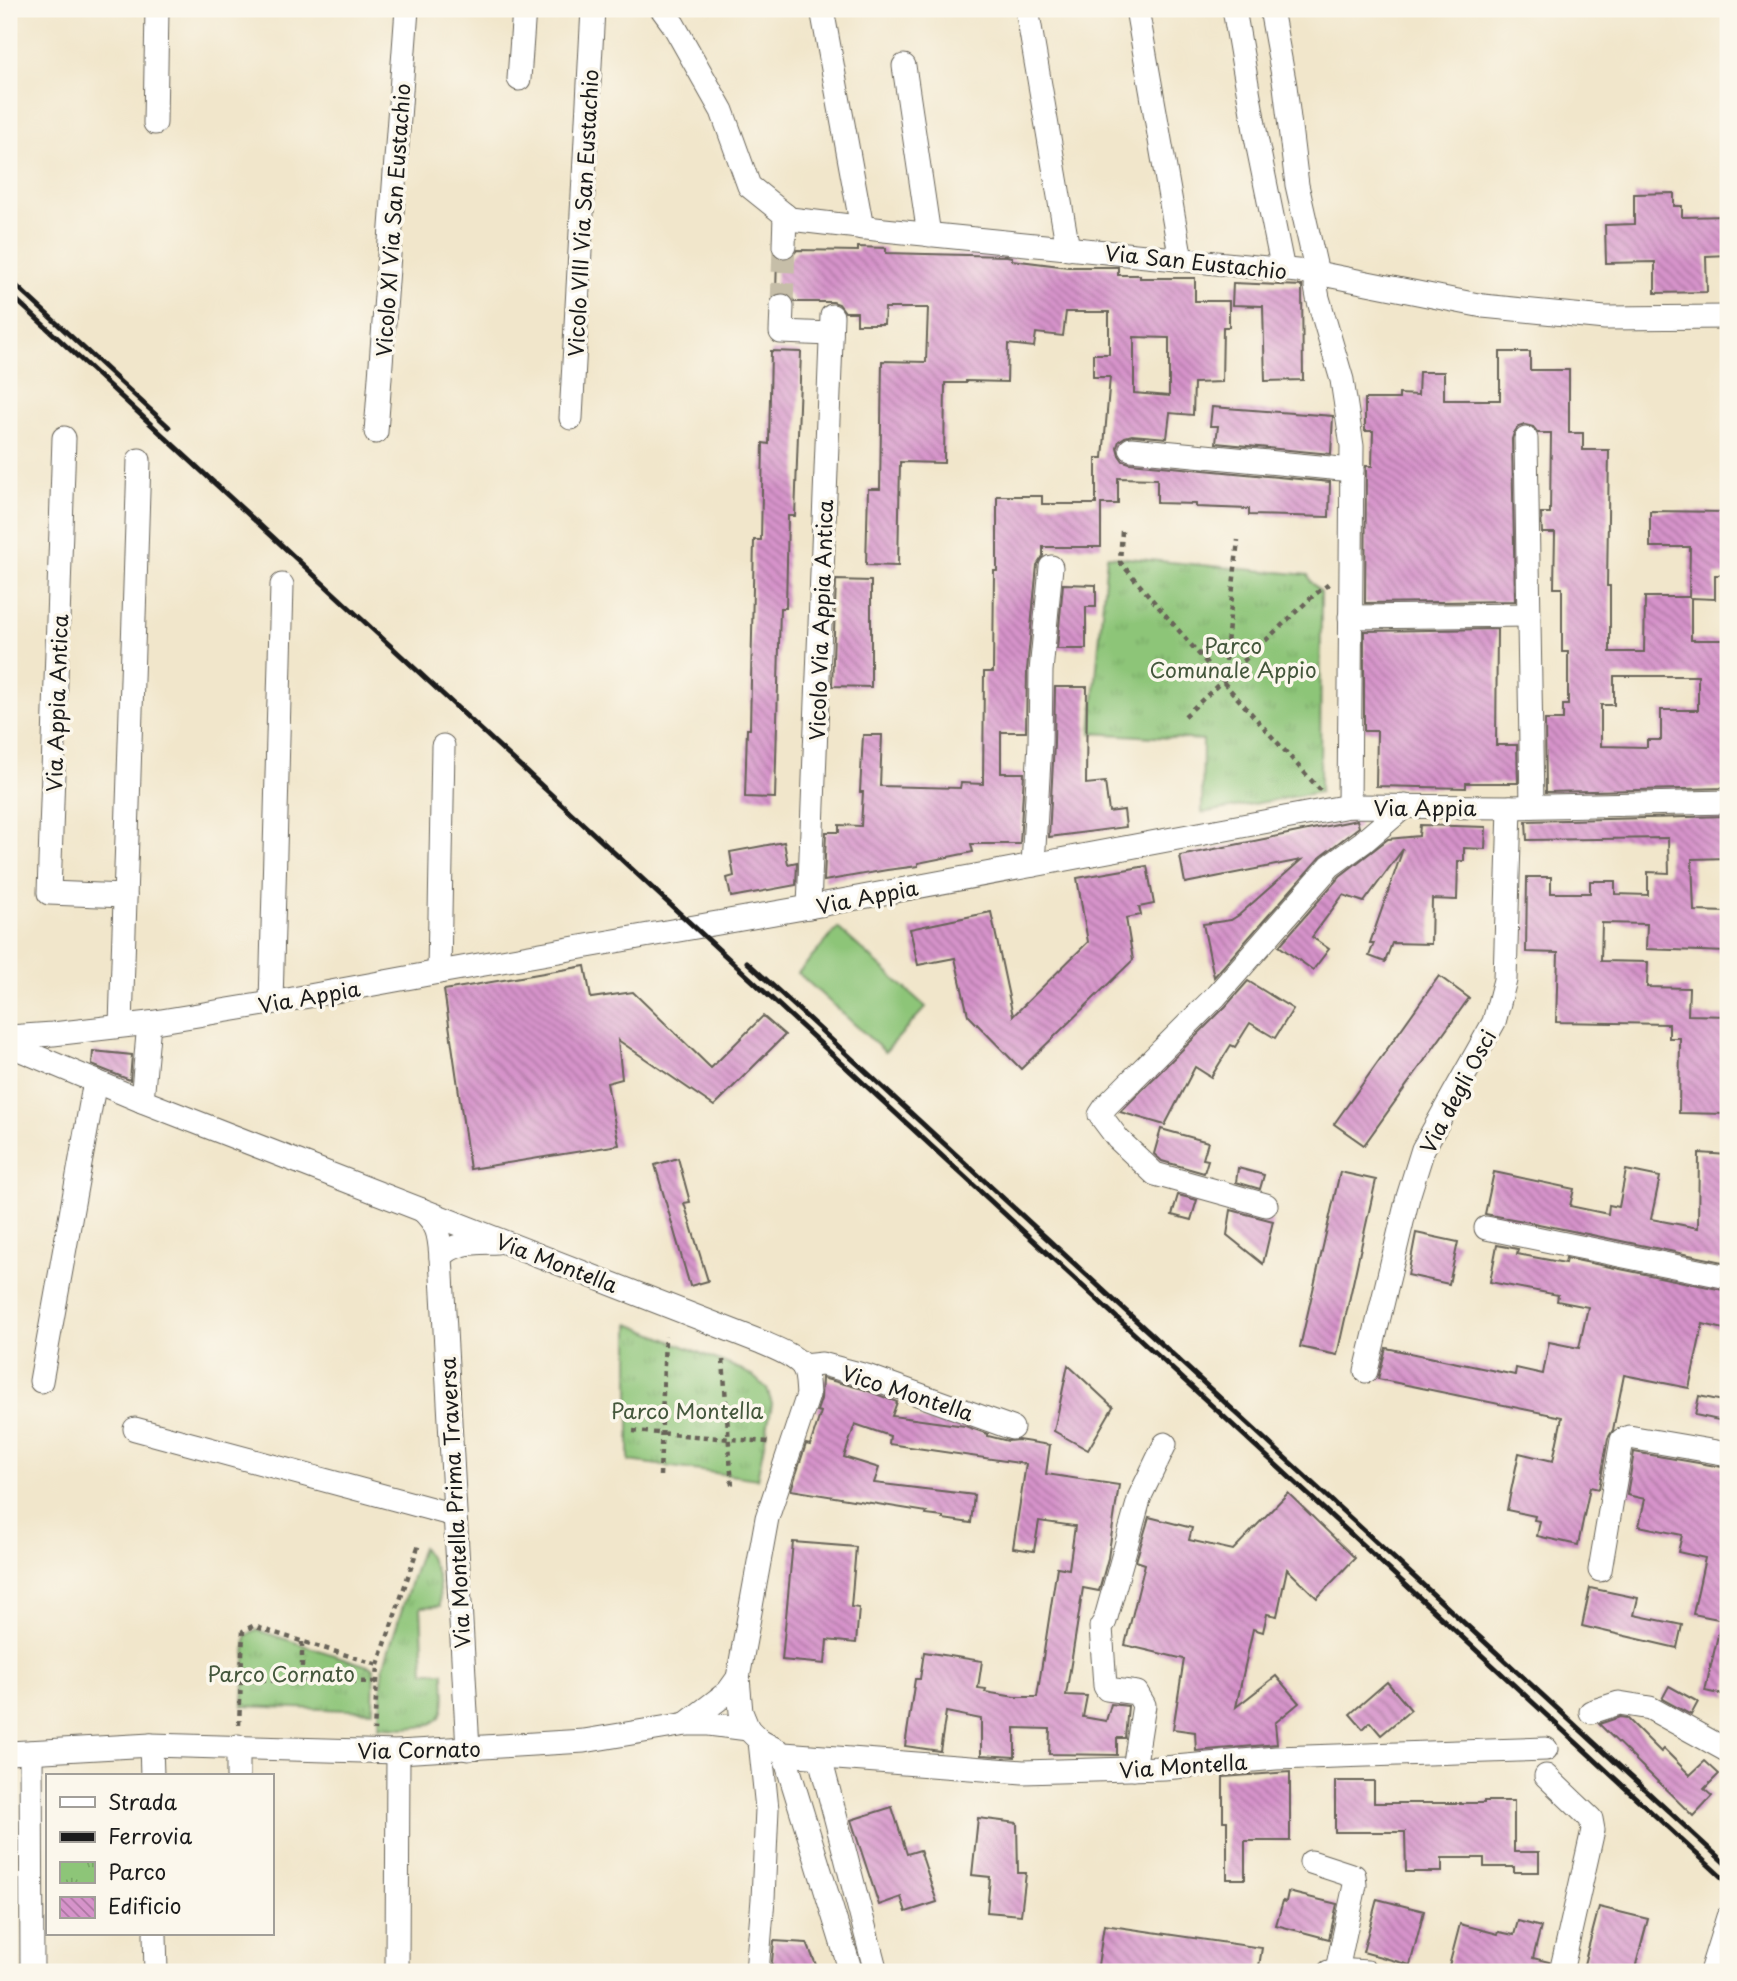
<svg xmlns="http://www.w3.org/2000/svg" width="1737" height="1981" viewBox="0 0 1737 1981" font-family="'Playpen Sans',sans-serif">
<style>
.grass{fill:#8dc578;stroke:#54704a;stroke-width:2}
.park{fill:url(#park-tufts);stroke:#54704a;stroke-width:2}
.building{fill:url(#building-back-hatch);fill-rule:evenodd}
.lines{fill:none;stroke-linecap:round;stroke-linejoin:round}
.minor-tunnel{stroke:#c6bea8;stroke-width:23;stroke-dasharray:23 11;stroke-linecap:butt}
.minor-casing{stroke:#676359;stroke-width:25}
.path{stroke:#676359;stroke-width:4.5;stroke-dasharray:5 5;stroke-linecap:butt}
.minor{stroke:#fff;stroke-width:23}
.rail{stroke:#1c1c1c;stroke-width:5}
.labels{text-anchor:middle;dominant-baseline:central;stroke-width:7;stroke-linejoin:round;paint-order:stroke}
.street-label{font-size:21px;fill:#1c1c1c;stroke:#fbf7ec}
.park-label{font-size:21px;fill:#44573c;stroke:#fbf7ec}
</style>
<defs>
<pattern id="park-tufts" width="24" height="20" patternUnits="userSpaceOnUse" patternTransform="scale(1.75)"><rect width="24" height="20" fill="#8dc578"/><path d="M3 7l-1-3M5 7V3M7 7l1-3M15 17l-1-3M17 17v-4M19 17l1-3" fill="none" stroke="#79a967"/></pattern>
<pattern id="building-back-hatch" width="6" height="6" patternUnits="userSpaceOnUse" patternTransform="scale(1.75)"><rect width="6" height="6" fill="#d693ca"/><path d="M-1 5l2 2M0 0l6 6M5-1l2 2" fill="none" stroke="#ad77a3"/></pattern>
</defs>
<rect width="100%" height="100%" fill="#fbf7ec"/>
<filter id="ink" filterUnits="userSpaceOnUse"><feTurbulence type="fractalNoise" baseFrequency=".0143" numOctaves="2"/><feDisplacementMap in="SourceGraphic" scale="14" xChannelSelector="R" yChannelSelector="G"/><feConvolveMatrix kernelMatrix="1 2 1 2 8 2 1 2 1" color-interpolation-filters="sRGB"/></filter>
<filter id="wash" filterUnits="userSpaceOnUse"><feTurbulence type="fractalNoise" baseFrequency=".00686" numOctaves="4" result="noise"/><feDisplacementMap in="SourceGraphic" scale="28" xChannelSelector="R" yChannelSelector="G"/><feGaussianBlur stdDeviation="1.57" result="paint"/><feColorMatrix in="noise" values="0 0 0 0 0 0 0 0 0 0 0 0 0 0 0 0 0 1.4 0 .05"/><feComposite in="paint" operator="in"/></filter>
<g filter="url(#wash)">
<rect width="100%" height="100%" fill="#f1e6cb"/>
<polygon class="grass" points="838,928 926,1007 885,1052 798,973"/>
<g class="park">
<polygon points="1107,556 1308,575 1311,582 1321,592 1320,792 1202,813 1203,740 1091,733"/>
<polygon points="629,1324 742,1370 754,1377 767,1389 772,1404 757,1479 629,1461"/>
<path d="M422,1547C439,1570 439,1579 440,1606L421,1607L424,1672H444C444,1684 446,1696 444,1707C440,1734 399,1727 379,1727L383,1668Z"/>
<polygon points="257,1630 374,1668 373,1711 243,1706 246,1636"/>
</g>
<g id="blocks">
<g class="building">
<polygon points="1674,193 1674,206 1682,206 1682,217 1728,216 1728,255 1706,256 1707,292 1655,293 1655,262 1606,263 1605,225 1634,224 1634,194"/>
<path d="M858,247L886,248V253L1007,256L1012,257V260L1068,267H1118V275H1140V278H1195V301H1229V327H1223L1222,382L1194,383L1193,415L1170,413L1167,438L1132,435L1125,437L1119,441L1117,447L1119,455L1123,461L1130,463L1330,482L1329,517L1249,515V509L1196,507V504L1157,503V479L1118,478V504H1101V547H1043V556L1037,565L1027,670L1026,732H1001V773H1024L1020,844H971L973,852L918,863V866L887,870L824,881L826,832H839V825L861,826L863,792H860L863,735H882L880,786L960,788L961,783L983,784L984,672H993L994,571H997V496H1042V504H1096V458H1103L1110,377H1093V354H1109V312H1066L1063,336L1036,333L1034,347L1008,344L1007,382L966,381V383H945L944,463L900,462L898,566L866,565L868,489H880L882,361L926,362L928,308H885L884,324H857V312H845L839,304L833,302H795L789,294L783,292L776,293L777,258L783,260L790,259L797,250L858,251ZM1134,337L1169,338V396L1134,393Z"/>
<polygon points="1233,283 1302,286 1303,380 1265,381 1263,306 1232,305"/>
<polygon points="771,351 801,352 795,516 788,516 786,608 780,608 775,798 745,797 747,729 750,729 754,540 761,540 763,443 769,444"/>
<path d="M1500,352H1530V370H1569V433H1583V450H1609L1607,586H1610V652H1644L1645,597H1689L1690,547H1650V511L1728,512V575H1715V599L1691,598V640H1724V672H1728V696H1725V753H1728V788L1546,792L1545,720H1563V705H1568V652H1562V588H1554L1555,533H1542L1541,513H1550L1551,433H1538L1533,427L1525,425L1518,427L1514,433L1512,439L1515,601L1365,603L1366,466H1372L1373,431H1365V399H1399V394L1418,395L1419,372H1444V400H1500ZM1614,676H1698V710H1661V740H1647V747L1601,746V705H1614Z"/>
<polygon points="1212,407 1333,416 1331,454 1216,443 1218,426 1210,426"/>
<polygon points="836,580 871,581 871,687 832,686"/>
<polygon points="1063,584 1096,585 1096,607 1086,607 1086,649 1057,649"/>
<polygon points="1497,629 1496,745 1517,745 1518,783 1466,783 1466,788 1376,786 1377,731 1364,731 1364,631"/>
<polygon points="1055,687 1087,687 1086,784 1105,782 1109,812 1124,810 1126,827 1049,837 1054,743"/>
<polygon points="1728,816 1728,858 1692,859 1694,911 1728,912 1727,952 1646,949 1647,924 1602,923 1601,961 1648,962 1647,987 1689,988 1688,1015 1728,1016 1728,1114 1679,1113 1680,1038 1669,1038 1669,1024 1556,1022 1558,953 1526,952 1527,877 1551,877 1551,893 1590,893 1590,881 1615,881 1615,894 1648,895 1648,872 1669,873 1668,838 1527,840 1526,821"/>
<polygon points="1357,820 1359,827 1320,857 1214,977 1203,924 1231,920 1239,915 1301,860 1185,883 1180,856"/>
<polygon points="1420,825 1486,827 1485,849 1464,848 1464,861 1458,861 1457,900 1432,899 1431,944 1392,943 1385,962 1369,956 1374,943 1370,943 1403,849 1364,902 1343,895 1312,937 1329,949 1313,970 1279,946 1340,876 1388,839 1419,836"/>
<polygon points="784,842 788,864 797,862 796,885 731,897 727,878 734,876 730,852"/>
<polygon points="1147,866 1154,904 1139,907 1141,915 1126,918 1133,960 1021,1069 968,1015 955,958 918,965 910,929 991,912 1013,1016 1088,942 1077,878"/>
<polygon points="585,966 591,998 633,992 711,1068 763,1016 785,1035 714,1106 618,1040 622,1079 607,1083 619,1145 470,1169 444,990"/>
<polygon points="1439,976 1469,998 1364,1145 1334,1124"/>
<polygon points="1248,981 1293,1009 1275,1038 1250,1023 1235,1047 1231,1045 1211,1077 1195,1067 1165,1125 1120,1112 1226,1006"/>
<polygon points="93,1051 132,1055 130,1080 92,1065"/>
<polygon points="1161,1129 1208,1142 1203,1159 1208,1160 1204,1173 1162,1161 1154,1154"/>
<polygon points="1699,1153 1728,1155 1728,1263 1524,1221 1485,1214 1494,1172 1574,1189 1570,1206 1608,1214 1609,1205 1619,1207 1626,1170 1660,1177 1651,1219 1698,1228"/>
<polygon points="678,1158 690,1202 684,1203 708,1281 690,1286 655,1165"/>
<polygon points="1238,1168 1264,1175 1260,1189 1236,1182"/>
<polygon points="1340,1172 1376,1180 1337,1355 1300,1347"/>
<polygon points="1178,1195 1197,1200 1191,1220 1172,1215"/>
<polygon points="1231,1210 1273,1221 1263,1264 1227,1235"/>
<polygon points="1416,1233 1458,1242 1449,1284 1408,1275"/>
<polygon points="1497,1245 1518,1249 1517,1254 1565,1263 1566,1258 1728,1291 1728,1330 1703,1324 1689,1388 1624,1375 1613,1430 1608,1438 1599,1489 1590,1487 1578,1545 1537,1536 1540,1521 1534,1520 1535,1516 1507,1510 1519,1453 1553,1461 1562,1417 1378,1379 1386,1348 1515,1375 1516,1368 1543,1374 1549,1342 1579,1348 1588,1307 1557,1301 1558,1295 1490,1282"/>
<polygon points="1068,1365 1113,1407 1088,1450 1054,1431"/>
<polygon points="822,1378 863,1389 897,1402 892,1416 965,1426 988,1434 988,1436 1008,1441 1018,1440 1050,1445 1046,1474 1119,1485 1108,1558 1099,1591 1083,1588 1066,1695 1087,1696 1083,1717 1106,1721 1111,1704 1128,1706 1125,1738 1117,1738 1117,1755 1049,1754 1050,1729 1015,1728 1015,1757 981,1755 981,1719 946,1712 940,1751 905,1746 915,1679 920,1679 924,1652 982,1661 978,1688 986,1689 985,1692 1015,1697 1037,1697 1057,1567 1069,1569 1075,1526 1039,1521 1034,1551 1013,1548 1026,1464 889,1444 890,1436 855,1424 844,1457 879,1468 874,1483 974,1495 971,1523 943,1519 943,1517 926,1515 927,1512 791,1490 806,1444 810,1445 821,1412 817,1411 821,1399"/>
<polygon points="1699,1396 1728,1402 1728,1422 1695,1415"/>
<polygon points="1634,1452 1728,1468 1728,1621 1693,1614 1705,1558 1678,1552 1682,1535 1639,1526 1645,1499 1627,1495"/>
<polygon points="1288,1493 1355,1558 1317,1598 1287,1569 1277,1616 1267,1614 1263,1632 1253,1629 1236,1707 1276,1676 1299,1703 1275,1723 1277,1744 1196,1751 1195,1732 1173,1729 1184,1659 1125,1645 1145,1564 1136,1561 1149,1517 1192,1528 1189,1540 1233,1550"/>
<polygon points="793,1542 856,1547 851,1607 859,1608 856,1643 827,1640 825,1664 782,1660"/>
<polygon points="1590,1588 1638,1598 1634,1615 1682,1625 1677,1648 1582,1626"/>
<polygon points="1721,1622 1728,1623 1728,1696 1705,1691"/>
<polygon points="1387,1682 1411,1710 1381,1735 1370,1722 1363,1729 1350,1714"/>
<polygon points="1669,1686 1698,1702 1691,1715 1662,1699"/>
<polygon points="1620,1717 1627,1718 1661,1752 1664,1749 1690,1775 1705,1761 1719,1774 1704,1789 1712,1796 1693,1816 1599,1724"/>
<polygon points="1290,1772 1290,1841 1245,1841 1245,1879 1227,1879 1227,1821 1223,1821 1223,1777"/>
<polygon points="1335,1781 1374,1781 1374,1803 1484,1803 1484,1801 1514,1801 1514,1852 1539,1852 1539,1872 1514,1872 1514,1867 1484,1867 1484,1858 1442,1858 1442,1872 1406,1872 1405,1832 1335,1832"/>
<polygon points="892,1807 907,1854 920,1850 937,1902 906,1912 901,1897 879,1905 851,1820"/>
<polygon points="978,1818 1017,1823 1018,1873 1026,1873 1021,1915 987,1912 990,1877 972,1875"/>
<polygon points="1288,1892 1337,1904 1329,1939 1276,1925 1283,1901 1286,1902"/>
<polygon points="1377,1899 1424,1911 1410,1965 1363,1952"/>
<polygon points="1599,1907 1648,1919 1634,1972 1582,1972"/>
<polygon points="1518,1921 1541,1927 1533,1958 1549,1962 1547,1972 1474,1972 1449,1966 1460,1924 1498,1934 1499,1932 1514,1935"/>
<polygon points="1104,1925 1262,1948 1258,1972 1097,1972"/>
<polygon points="774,1941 807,1943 819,1972 771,1972"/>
</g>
</g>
</g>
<g filter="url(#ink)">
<use href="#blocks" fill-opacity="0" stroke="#676359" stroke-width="2"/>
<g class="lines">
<polyline class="minor-tunnel" points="782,306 784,246"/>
<defs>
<g id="minor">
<polyline points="662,9 673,24 722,111 749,186 790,219 884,230 1317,273 1483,306 1605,318 1728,317"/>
<polyline points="822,9 862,228"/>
<polyline points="1027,9 1068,249"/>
<polyline points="1137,9 1181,260"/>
<polyline points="1234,9 1257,142 1283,270"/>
<polyline points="1271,9 1285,86 1297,185 1317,273 1316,287 1318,298 1342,380 1352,446 1349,806"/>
<polyline points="904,66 929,235"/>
<polyline points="519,79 524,9"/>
<polyline points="155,123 157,9"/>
<polyline points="784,246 785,215"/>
<polyline points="782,306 781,332 831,334"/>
<polyline points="571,418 593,9"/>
<polyline points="376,432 407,9"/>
<polyline points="64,438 49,893 125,896"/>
<polyline points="1526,439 1532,806"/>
<polyline points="1131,449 1352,470"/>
<polyline points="1350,617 1529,615"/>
<polyline points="1033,865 1040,742 1041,671 1051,567"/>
<polyline points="809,907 832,316"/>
<polyline points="439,972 443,746"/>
<polyline points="271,1003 282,585"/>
<polyline points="121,1025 139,460"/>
<polyline points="9,1037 53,1034 149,1023 271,1003 439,972 809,907 1349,806 1510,807 1728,802"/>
<path d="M9,1045L142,1101L761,1342C772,1347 794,1355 802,1365C808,1373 807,1386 808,1395L767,1518L738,1678L741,1712L748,1729"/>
<polyline points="142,1101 149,1023"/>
<polyline points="1266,1205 1155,1174 1118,1139 1100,1115 1106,1106 1216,996 1330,866 1363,842 1405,806"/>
<path d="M422,1210C439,1226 439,1235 441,1257L468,1749"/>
<polyline points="1486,1228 1728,1277"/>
<path d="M441,1257C454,1241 478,1243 497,1242"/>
<polyline points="803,1366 822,1364 867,1376 1012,1428"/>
<polyline points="1366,1371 1408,1197 1423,1149 1494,1022 1505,980 1510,807"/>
<polyline points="41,1381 95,1081"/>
<polyline points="135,1429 454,1515"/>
<polyline points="1600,1570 1622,1440 1629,1437 1728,1454"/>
<polyline points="1591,1712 1619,1703 1650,1708 1728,1751"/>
<polyline points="686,1724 728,1692 738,1678"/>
<polyline points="151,1745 152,1776"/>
<polyline points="238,1746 238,1776"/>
<polyline points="31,1752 32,1972"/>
<polyline points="9,1753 151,1745 398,1752 584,1741 686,1724 709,1724 748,1729 760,1741 784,1754 1023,1772 1164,1768 1276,1758 1546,1749"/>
<polyline points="784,1754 851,1972"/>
<polyline points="820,1758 876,1972"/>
<polyline points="1134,1769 1144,1705 1137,1693 1107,1689 1105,1686 1101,1627 1105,1621 1140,1496 1165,1444"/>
<polyline points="1546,1776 1591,1819 1593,1830 1561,1972"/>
<polyline points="1311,1862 1354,1876 1355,1885 1337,1970"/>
<polyline points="155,1934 156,1972"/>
<polyline points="397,1971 398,1752"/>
<polyline points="757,1972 763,1899 767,1809 760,1741"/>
<polyline points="1329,1972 1337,1970 1367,1972"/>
<polyline points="1711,1972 1728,1917"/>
</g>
</defs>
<use href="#minor" class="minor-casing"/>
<g class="path">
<polyline points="1122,531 1120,562 1223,682 1320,790"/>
<polyline points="1223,681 1238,540"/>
<polyline points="1185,716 1314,595 1329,584"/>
<polyline points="723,1360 732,1486"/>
<polyline points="633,1431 768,1442"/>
<polyline points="660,1476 665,1336"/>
<polyline points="302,1642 302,1681"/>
<polyline points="378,1665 419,1544"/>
<polyline points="241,1680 377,1682"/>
<polyline points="239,1725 243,1631 253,1626 378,1665 374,1731"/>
</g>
<use href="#minor" class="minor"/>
<g class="rail">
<polyline points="9,279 169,427"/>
<polyline points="9,293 1728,1883"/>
<polyline points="747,962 1728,1866"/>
</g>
</g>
</g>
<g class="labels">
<g class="street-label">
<text transform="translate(582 213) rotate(-87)">Vicolo VIII Via San Eustachio</text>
<text transform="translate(392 220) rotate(-86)">Vicolo XI Via San Eustachio</text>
<text transform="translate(1196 261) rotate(6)">Via San Eustachio</text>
<text transform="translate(820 620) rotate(-88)">Vicolo Via Appia Antica</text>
<text transform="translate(56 703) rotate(-88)">Via Appia Antica</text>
<text x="1425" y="807">Via Appia</text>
<text transform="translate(867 896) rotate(-11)">Via Appia</text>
<text transform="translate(309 996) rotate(-10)">Via Appia</text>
<text transform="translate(1457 1091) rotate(-62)">Via degli Osci</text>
<text transform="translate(557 1262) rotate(21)">Via Montella</text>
<text transform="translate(908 1392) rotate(18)">Vico Montella</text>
<text transform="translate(454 1503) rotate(-93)">Via Montella Prima Traversa</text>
<text transform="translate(419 1749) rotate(-1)">Via Cornato</text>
<text transform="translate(1183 1765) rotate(-4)">Via Montella</text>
</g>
<g class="park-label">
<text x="1233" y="645">Parco<tspan x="1233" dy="24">Comunale Appio</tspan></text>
<text x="687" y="1410">Parco Montella</text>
<text x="281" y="1673">Parco Cornato</text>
</g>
</g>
<rect width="1737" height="1981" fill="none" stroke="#fbf7ec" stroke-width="35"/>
<rect x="46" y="1774" width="228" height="161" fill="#fbf7ec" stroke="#a29f99" stroke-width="2"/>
<rect x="60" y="1797" width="35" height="10" fill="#ffffff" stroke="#a29f99" stroke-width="2"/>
<text x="108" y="1810" font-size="21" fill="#1c1c1c">Strada</text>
<rect x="60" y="1832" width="35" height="10" fill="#1c1c1c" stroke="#a29f99" stroke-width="2"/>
<text x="108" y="1844" font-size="21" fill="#1c1c1c">Ferrovia</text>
<rect x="60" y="1862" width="35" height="21" fill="url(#park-tufts)" stroke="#a29f99" stroke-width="2"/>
<text x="108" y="1880" font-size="21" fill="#1c1c1c">Parco</text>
<rect x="60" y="1897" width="35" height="21" fill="url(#building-back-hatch)" stroke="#a29f99" stroke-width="2"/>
<text x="108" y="1914" font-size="21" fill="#1c1c1c">Edificio</text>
</svg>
